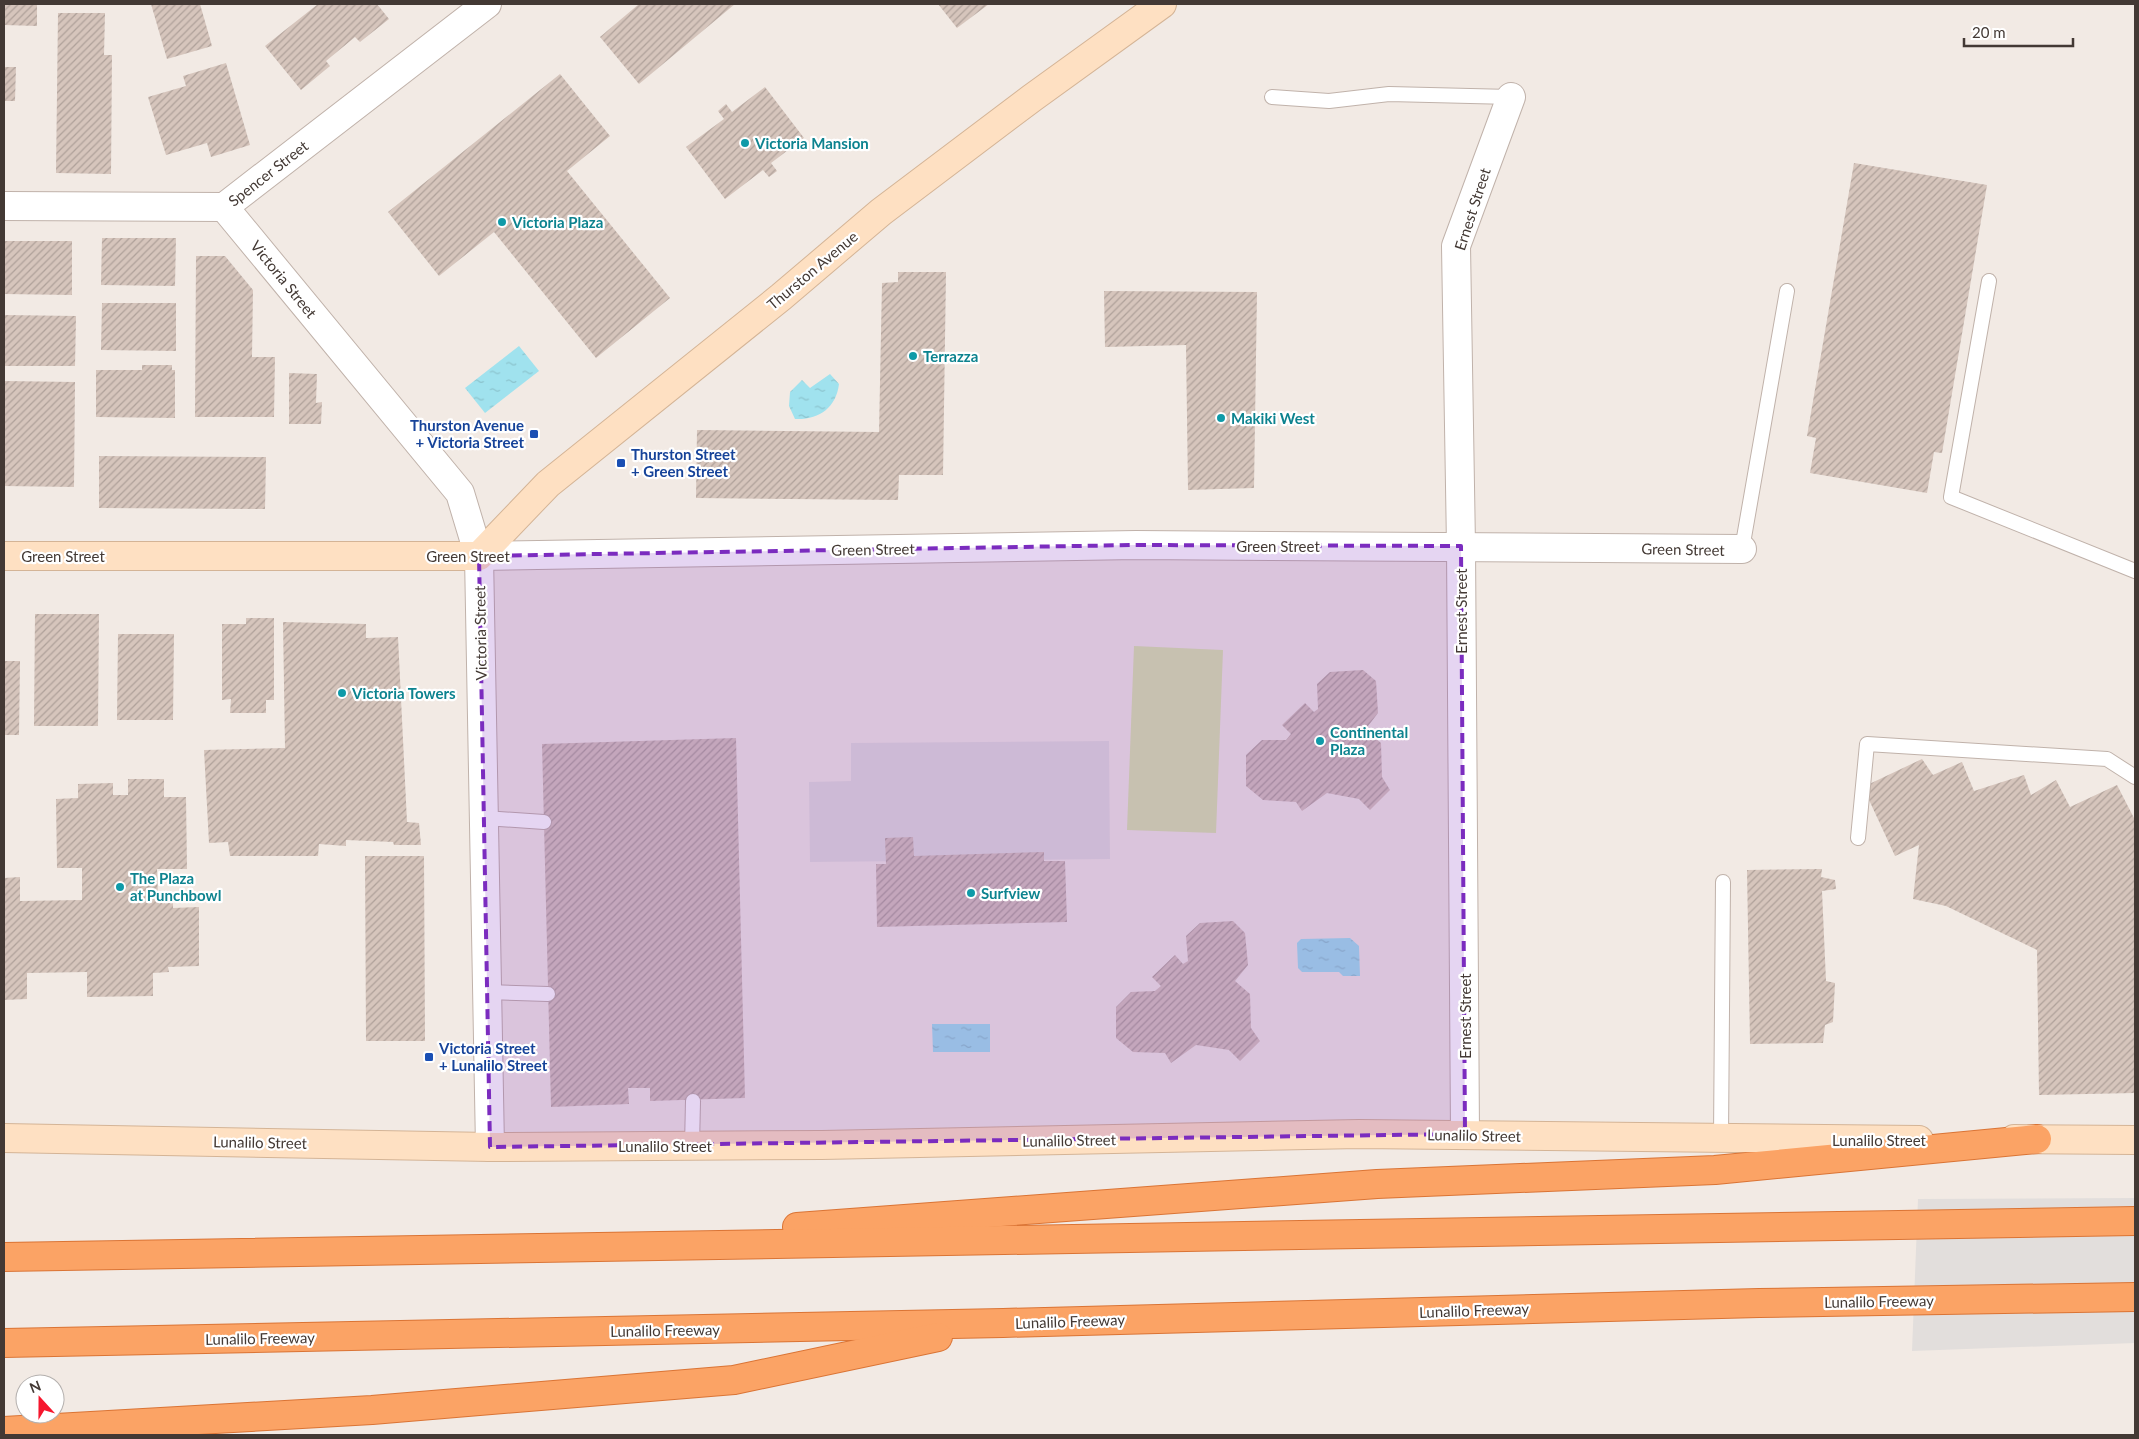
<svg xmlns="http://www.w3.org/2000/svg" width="2139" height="1439" viewBox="0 0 2139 1439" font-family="Lato,sans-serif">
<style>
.park{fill:#dae6ad}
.parking{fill:#e2dedc}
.water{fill:url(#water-ripples)}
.building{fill:url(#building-hatch)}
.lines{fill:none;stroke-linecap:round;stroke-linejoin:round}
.lane-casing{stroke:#c0b2aa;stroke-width:16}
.street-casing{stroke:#c0b2aa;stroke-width:30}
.secondary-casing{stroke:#d4b496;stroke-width:30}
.highway-casing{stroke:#da7435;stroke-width:30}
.lane{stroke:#fff;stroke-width:14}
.street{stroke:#fff;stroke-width:28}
.secondary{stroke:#fee0c2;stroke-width:28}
.highway{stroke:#fba365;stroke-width:28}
.marked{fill:#7b2cbf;fill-opacity:0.2;stroke:#7b2cbf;stroke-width:4;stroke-dasharray:10 6;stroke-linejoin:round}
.culture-dot{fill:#0f9aa8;stroke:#fff;stroke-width:2}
.transit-dot{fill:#1a4fb4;stroke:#fff;stroke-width:2}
.labels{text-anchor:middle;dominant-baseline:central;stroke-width:4.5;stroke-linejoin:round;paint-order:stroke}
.culture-label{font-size:15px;font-weight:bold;fill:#0d838f;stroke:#fff;text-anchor:start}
.street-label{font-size:15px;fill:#433934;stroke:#fff}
.transit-label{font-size:15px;font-weight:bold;fill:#164399;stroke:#fff;text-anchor:start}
</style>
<defs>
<pattern id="water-ripples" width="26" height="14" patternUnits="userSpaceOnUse" patternTransform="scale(1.25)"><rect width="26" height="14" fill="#a0e2ee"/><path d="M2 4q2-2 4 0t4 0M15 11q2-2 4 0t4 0" fill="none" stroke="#8bc3cd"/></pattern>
<pattern id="building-hatch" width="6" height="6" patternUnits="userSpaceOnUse" patternTransform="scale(1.25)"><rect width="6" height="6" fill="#d6c5bc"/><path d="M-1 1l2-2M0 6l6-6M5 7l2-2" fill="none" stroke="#afa19a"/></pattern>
</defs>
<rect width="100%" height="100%" fill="#f2eae4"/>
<polygon class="park" points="1134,646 1223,650 1216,833 1127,830"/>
<g class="parking">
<polygon points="1109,741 1110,859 810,862 809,782 851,781 851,743"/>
<polygon points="2135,1198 2135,1343 1912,1351 1918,1199"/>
</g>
<g class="water">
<polygon points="519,346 539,371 485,413 465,388"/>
<path d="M830,374L839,384C836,408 819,420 795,419L789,406L790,392L802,380L810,388Z"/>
<polygon points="1350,938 1359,946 1360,976 1343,976 1339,972 1302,972 1298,968 1297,943 1301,939"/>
<polygon points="932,1024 990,1024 990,1052 933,1052"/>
</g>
<g class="building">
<polygon points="4,4 37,4 37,26 4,25"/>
<polygon points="151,4 200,4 212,46 167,59"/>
<polygon points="318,4 377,4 389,19 360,42 355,37 326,61 330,66 301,90 265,46"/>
<polygon points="639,4 735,4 639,84 600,37"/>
<polygon points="938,4 989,4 957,28"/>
<polygon points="58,13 105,13 104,55 112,55 111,174 56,173"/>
<polygon points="226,63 250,145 211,157 207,143 166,155 148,97 186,86 183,76"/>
<polygon points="4,67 16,67 15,101 4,101"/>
<polygon points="560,74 610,136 567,171 670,298 596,358 494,232 439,276 388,212"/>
<polygon points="765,87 804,138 771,163 777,171 769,177 763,170 725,199 686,147 724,119 718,111 726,104 732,112"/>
<polygon points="1854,163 1987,185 1942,453 1934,452 1927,493 1810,473 1816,438 1807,436"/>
<polygon points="102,238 176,238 175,286 101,285"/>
<polygon points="4,241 72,241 72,295 4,294"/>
<polygon points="196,256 225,256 253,290 252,357 275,357 274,417 195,417"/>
<polygon points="898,272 946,272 943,475 899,475 898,500 696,498 697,430 879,432 882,283 898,282"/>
<polygon points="1104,291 1257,292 1254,488 1188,490 1186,345 1105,347"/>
<polygon points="102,303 176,303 176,351 101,350"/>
<polygon points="4,315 76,316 75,366 4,366"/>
<polygon points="142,365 172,365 172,370 175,370 175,418 96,417 96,370 142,370"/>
<polygon points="289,373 317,374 316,403 322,402 321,424 289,424"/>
<polygon points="4,381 75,382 74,487 4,486"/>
<polygon points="99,456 266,457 265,509 99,508"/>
<polygon points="35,614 99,614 98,726 34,726"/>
<polygon points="246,618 274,618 274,700 266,700 266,713 230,713 231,699 222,700 222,624 246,624"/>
<polygon points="283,622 366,624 366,638 398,637 407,822 419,823 421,845 394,845 393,842 346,840 346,846 319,844 318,856 230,856 228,842 209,843 204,750 285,748"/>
<polygon points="118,634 174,634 173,720 117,720"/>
<polygon points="4,661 20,661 19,735 4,735"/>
<polygon points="1363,670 1376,681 1378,713 1365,730 1381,743 1382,777 1390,790 1370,810 1359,799 1327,793 1302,811 1296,802 1263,800 1246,786 1246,755 1262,740 1286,740 1291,734 1282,725 1305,703 1314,712 1318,709 1317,684 1330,672"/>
<polygon points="736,738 745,1098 650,1101 650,1088 628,1088 629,1104 551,1107 542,744"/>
<polygon points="1922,759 1933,775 1962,762 1974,791 2024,775 2031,795 2056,780 2070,807 2117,785 2134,818 2135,817 2135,1093 2039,1095 2037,950 1946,906 1913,899 1919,845 1895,856 1863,787"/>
<polygon points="128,779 164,779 164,797 186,797 187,869 157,869 158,897 173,897 173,908 199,907 199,966 168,967 169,972 153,973 153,996 87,997 87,972 27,973 27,999 4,1000 4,878 20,877 20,901 82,900 82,868 57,868 56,799 78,798 78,784 113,783 113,795 128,795"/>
<polygon points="913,837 914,856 1044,852 1044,861 1065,861 1067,922 877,927 876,864 886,864 885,838"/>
<polygon points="365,856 424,856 425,1041 366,1041"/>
<polygon points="1822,869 1821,877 1835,880 1836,889 1822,891 1826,981 1835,983 1833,1022 1825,1025 1823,1043 1750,1044 1747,870"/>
<polygon points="1233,921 1245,933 1248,965 1235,981 1250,994 1251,1028 1260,1041 1240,1061 1229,1050 1196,1045 1171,1063 1165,1053 1133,1052 1116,1038 1116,1007 1131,992 1155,991 1161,986 1152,977 1175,955 1183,964 1188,961 1186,936 1200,923"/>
</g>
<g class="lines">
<defs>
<g id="lane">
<polyline points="1272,97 1329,101 1389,94 1511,97"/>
<polyline points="1989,281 1951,497 2135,571"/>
<polyline points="1742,549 1787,291"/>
<polyline points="484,818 544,822"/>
<polyline points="1858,838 1867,744 2107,759 2135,777"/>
<polyline points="487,992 548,994"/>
<polyline points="1721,1138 1723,882"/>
<polyline points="692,1146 693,1101"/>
</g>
<g id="street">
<polyline points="4,206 224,207 487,4"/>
<polyline points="224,207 460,493 479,556 490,1147"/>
<polyline points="479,556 1136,545 1742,549"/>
<polyline points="1465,1134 1461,546 1456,246 1511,97"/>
</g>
<g id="secondary">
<polyline points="4,556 479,556 548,484 781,297 881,212 1032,98 1162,4"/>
<polyline points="4,1138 490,1147 822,1145 1359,1134 1919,1140"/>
<polyline points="2014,1139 2135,1140"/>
</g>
<g id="highway">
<polyline points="797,1227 1377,1184 1715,1170 2037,1139"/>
<polyline points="4,1257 2135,1221"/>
<polyline points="4,1343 1003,1323 1759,1303 2135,1297"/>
<polyline points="4,1431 372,1410 734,1380 938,1337"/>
</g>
</defs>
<use href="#lane" class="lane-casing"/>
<use href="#street" class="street-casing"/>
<use href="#secondary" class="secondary-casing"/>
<use href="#highway" class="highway-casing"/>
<use href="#lane" class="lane"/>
<use href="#street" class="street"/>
<use href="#secondary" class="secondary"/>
<use href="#highway" class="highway"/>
</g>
<path class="marked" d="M1136,545L1461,546L1465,1134L490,1147L479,556Z"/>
<g class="culture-dot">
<circle cx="745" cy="143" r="5"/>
<circle cx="502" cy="222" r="5"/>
<circle cx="913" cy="356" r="5"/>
<circle cx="1221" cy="418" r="5"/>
<circle cx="342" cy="693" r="5"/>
<circle cx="1320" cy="741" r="5"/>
<circle cx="120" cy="887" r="5"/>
<circle cx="971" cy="893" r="5"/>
</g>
<g class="transit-dot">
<rect x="529" y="429" width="10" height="10" rx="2.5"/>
<rect x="616" y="458" width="10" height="10" rx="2.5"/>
<rect x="424" y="1052" width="10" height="10" rx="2.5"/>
</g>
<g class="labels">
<g class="culture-label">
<text x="755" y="143">Victoria Mansion</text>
<text x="512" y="222">Victoria Plaza</text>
<text x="923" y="356">Terrazza</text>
<text x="1231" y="418">Makiki West</text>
<text x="352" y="693">Victoria Towers</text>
<text x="1330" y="732">Continental<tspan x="1330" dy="17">Plaza</tspan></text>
<text x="130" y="878">The Plaza<tspan x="130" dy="17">at Punchbowl</tspan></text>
<text x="981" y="893">Surfview</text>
</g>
<g class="street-label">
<text transform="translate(268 173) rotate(-38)">Spencer Street</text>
<text transform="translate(1472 209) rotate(-72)">Ernest Street</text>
<text transform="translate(812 270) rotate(-40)">Thurston Avenue</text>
<text transform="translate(284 279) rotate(51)">Victoria Street</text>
<text x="1278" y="546">Green Street</text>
<text transform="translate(873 549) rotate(-1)">Green Street</text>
<text transform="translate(1683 549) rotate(1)">Green Street</text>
<text x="63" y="556">Green Street</text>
<text x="468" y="556">Green Street</text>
<text transform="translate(1461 611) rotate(-90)">Ernest Street</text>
<text transform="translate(480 633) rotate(-91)">Victoria Street</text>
<text transform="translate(1465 1016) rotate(-90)">Ernest Street</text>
<text transform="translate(1474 1135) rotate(1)">Lunalilo Street</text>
<text transform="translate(1069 1140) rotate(-1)">Lunalilo Street</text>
<text x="1879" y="1140">Lunalilo Street</text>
<text transform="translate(260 1142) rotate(1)">Lunalilo Street</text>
<text x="665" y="1146">Lunalilo Street</text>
<text transform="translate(1879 1301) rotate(-1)">Lunalilo Freeway</text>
<text transform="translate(1474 1310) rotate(-2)">Lunalilo Freeway</text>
<text transform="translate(1070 1321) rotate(-2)">Lunalilo Freeway</text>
<text transform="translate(665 1330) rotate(-1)">Lunalilo Freeway</text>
<text transform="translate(260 1338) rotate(-1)">Lunalilo Freeway</text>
</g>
<g class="transit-label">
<text x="524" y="425" text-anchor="end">Thurston Avenue<tspan x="524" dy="17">+ Victoria Street</tspan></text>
<text x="631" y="454">Thurston Street<tspan x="631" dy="17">+ Green Street</tspan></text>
<text x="439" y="1048">Victoria Street<tspan x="439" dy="17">+ Lunalilo Street</tspan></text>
</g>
</g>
<rect width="2139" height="1439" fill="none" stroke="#433934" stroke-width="10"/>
<g transform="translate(40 1399) rotate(339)"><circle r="24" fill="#ffffff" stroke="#b4b0ae"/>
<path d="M0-4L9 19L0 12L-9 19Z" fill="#f6162d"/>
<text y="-8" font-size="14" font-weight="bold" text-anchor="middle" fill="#433934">N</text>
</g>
<path d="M1964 38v8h109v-8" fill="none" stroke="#433934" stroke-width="2.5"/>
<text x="1972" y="38" font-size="15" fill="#433934" stroke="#ffffff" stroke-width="4" paint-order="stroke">20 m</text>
</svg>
